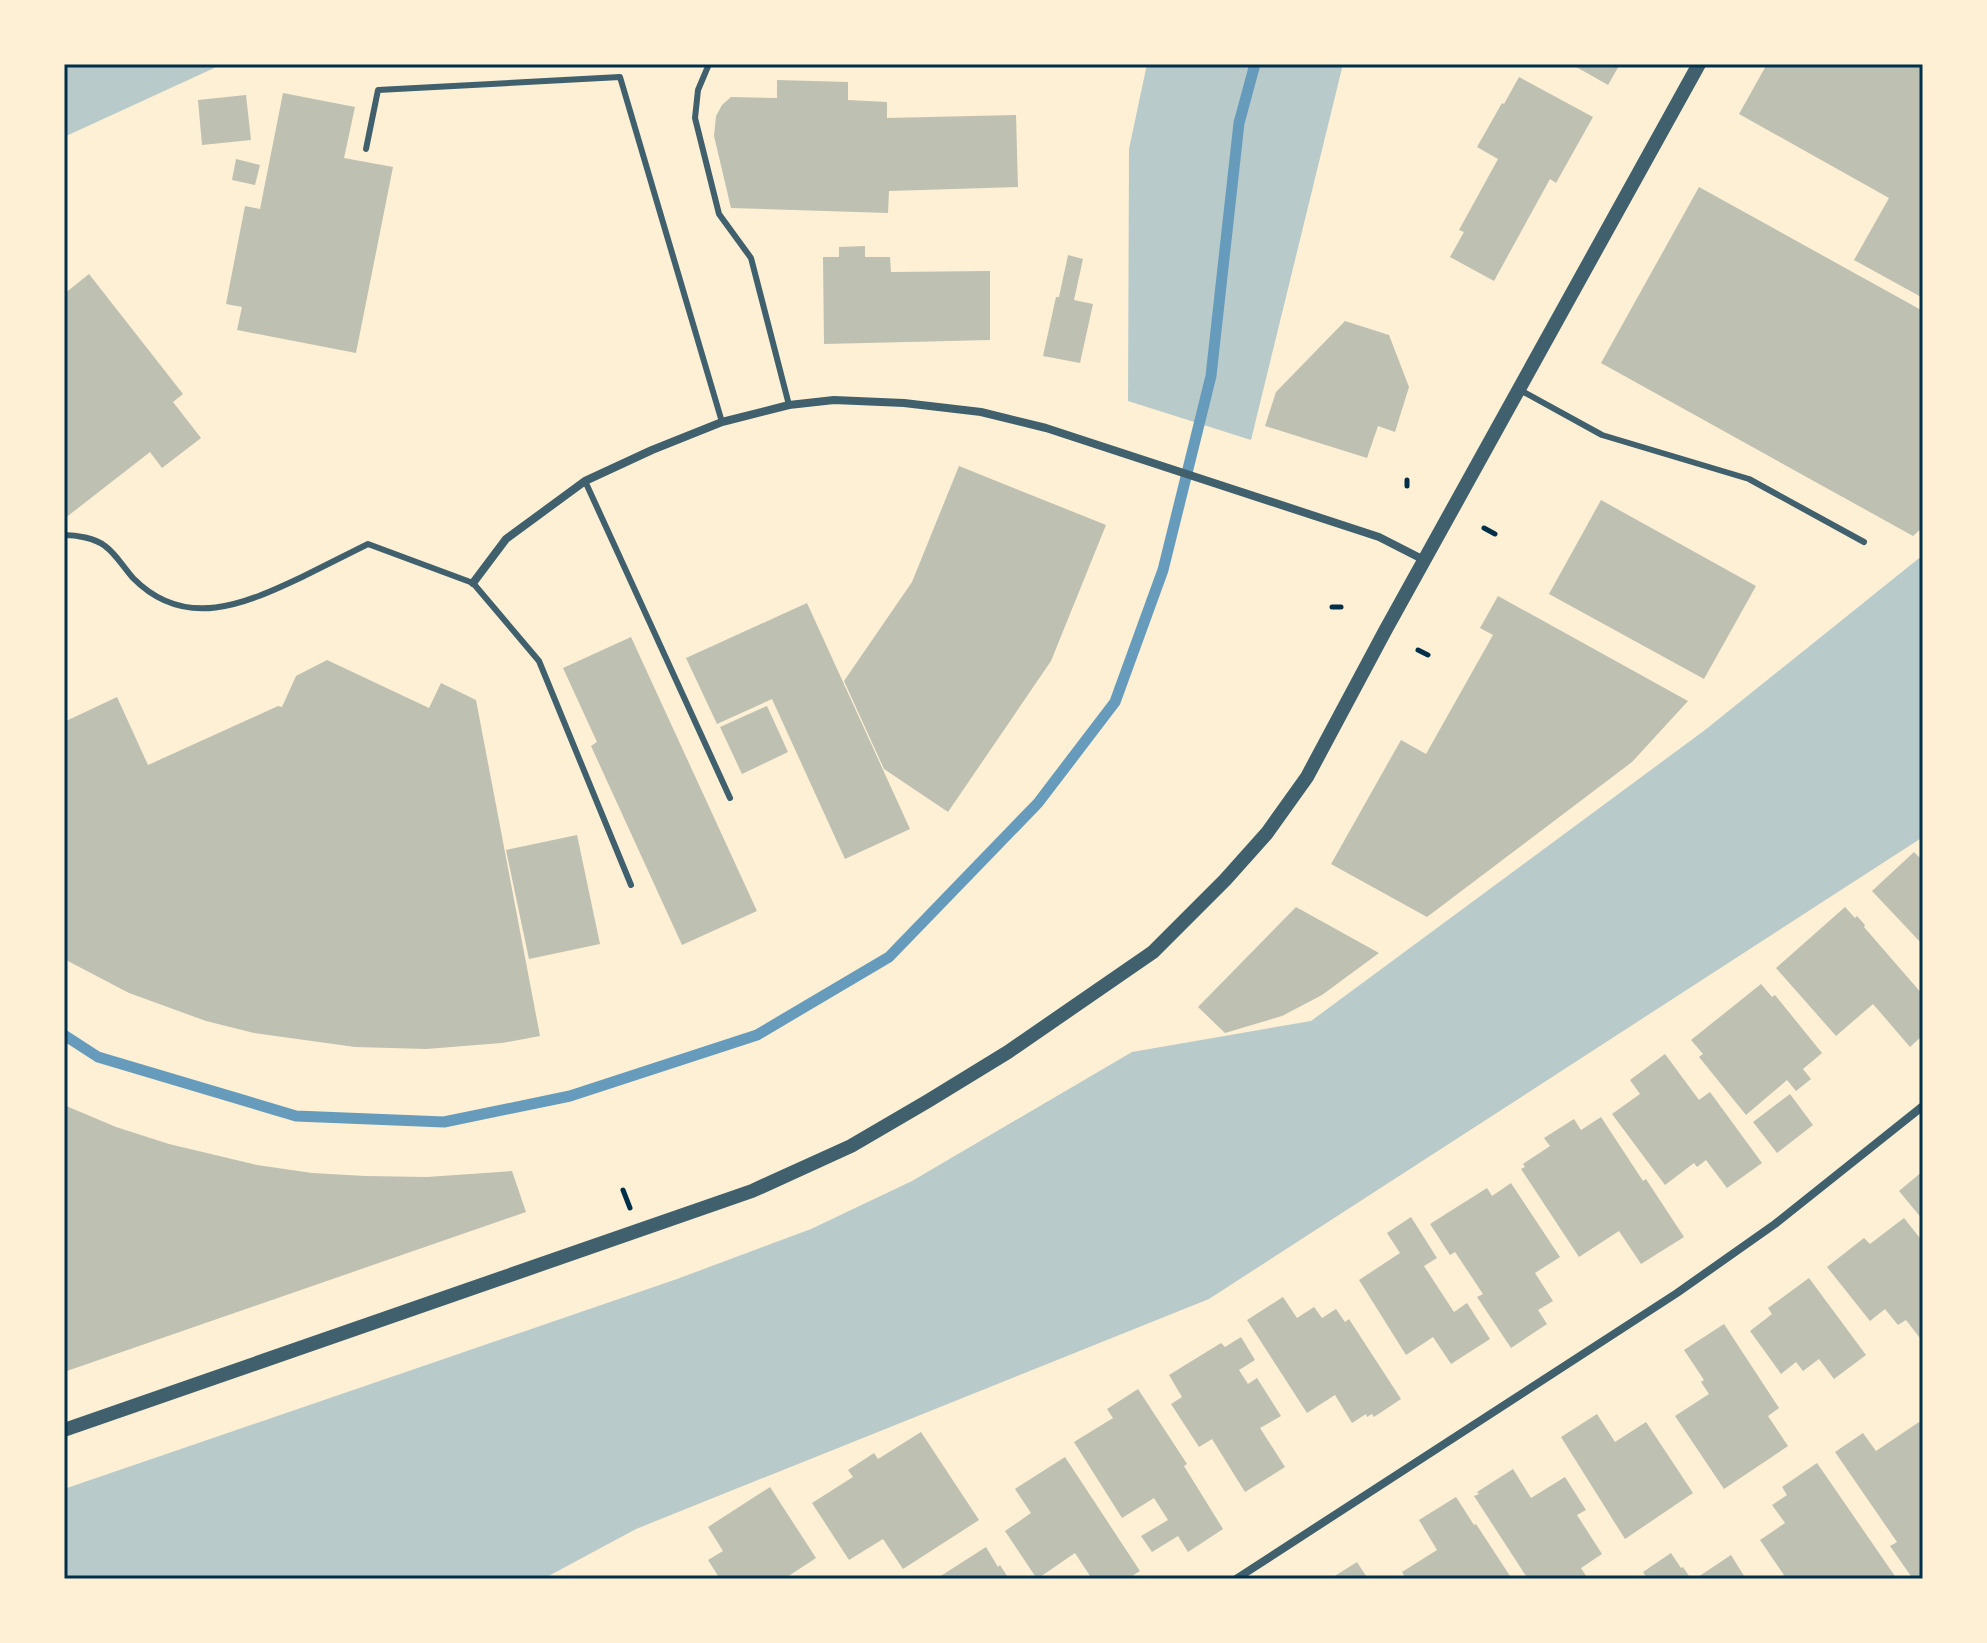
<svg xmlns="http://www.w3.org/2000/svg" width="1987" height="1643" viewBox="0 0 1987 1643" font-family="Jost,sans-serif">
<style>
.green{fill:#b9caca}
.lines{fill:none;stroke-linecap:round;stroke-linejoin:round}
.stream{stroke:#669bbc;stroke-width:11}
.building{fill:#bec0b2}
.path{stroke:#003049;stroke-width:5}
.service{stroke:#3f606c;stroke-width:6}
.minor{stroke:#3f606c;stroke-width:8}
.tertiary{stroke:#3f606c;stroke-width:14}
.neatline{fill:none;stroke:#003049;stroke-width:3}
</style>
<rect width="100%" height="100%" fill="#fdf0d5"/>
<g class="green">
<polygon points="64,64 223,64 64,137"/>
<polygon points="1147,64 1343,64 1251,440 1128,401 1129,149"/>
<polygon points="1923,555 1923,837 1209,1299 636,1529 543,1579 64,1579 64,1489 677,1279 811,1229 912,1181 1132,1052 1311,1021 1705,730"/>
</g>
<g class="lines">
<polyline class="stream" points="64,1035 98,1057 296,1116 444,1122 570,1096 757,1035 889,957 1038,803 1115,702 1163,570 1211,376 1239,123 1255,64"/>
</g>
<g class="building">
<polygon points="1571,64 1620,64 1608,85"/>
<polygon points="1767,64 1923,64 1923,298 1854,260 1889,198 1739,114"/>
<polygon points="1519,77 1593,117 1556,183 1550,179 1494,281 1450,257 1464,232 1459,230 1498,159 1477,147 1502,103 1504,104"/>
<polygon points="777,80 848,82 848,100 887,102 887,118 1016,115 1018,187 889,191 888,213 731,208 714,136 716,116 722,105 731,97 777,98"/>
<polygon points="283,93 355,107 344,158 393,167 356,353 237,330 242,307 226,304 245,206 260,209"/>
<polygon points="246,95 251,140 202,145 198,100"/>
<polygon points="236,159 260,165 255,185 232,180"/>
<polygon points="1699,187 1923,311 1923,527 1913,536 1601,363"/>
<polygon points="865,246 865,257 890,257 891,272 990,271 990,340 824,344 823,257 839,257 839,247"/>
<polygon points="1068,255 1083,259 1074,300 1093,304 1080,363 1043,356 1056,297 1059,297"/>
<polygon points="89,274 183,394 173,402 201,438 162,468 150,452 64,519 64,294"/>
<polygon points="1345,321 1389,335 1409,387 1395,432 1378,426 1367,458 1265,426 1276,392"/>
<polygon points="959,466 1106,525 1051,661 948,812 884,769 844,681 912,582"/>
<polygon points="1601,500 1756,586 1704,679 1549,594"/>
<polygon points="1498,596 1688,701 1632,762 1427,917 1331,864 1401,740 1426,754 1493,635 1480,628"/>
<polygon points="807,603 910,829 845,859 772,699 717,724 686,658"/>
<polygon points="631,637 757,911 682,945 591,746 597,742 563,668"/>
<polygon points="327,660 429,708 441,683 476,700 540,1036 502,1043 426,1049 355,1047 254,1033 206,1021 129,993 64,959 64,722 117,697 148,765 278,706 282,707 296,676"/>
<polygon points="767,706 788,752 742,774 720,727"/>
<polygon points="577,835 600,944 529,959 506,850"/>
<polygon points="1914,852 1923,861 1923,945 1872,891"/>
<polygon points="1296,907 1379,953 1322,995 1282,1016 1225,1033 1198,1007"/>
<polygon points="1845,907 1855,918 1857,916 1865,925 1864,927 1923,995 1923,1035 1910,1047 1873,1004 1836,1036 1776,968"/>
<polygon points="1761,984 1772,997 1775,995 1822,1053 1803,1069 1811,1079 1796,1091 1787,1080 1746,1115 1699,1057 1703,1054 1691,1040"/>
<polygon points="1665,1054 1699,1100 1710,1092 1762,1163 1727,1188 1706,1160 1697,1167 1694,1163 1665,1185 1612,1114 1640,1094 1630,1080"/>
<polygon points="1790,1094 1813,1125 1777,1153 1753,1122"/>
<polygon points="64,1105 116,1127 169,1144 257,1165 312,1173 365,1176 427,1177 512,1171 526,1212 64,1372"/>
<polygon points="1601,1117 1643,1181 1646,1179 1684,1237 1641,1264 1619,1231 1579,1257 1521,1169 1525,1167 1523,1164 1550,1146 1544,1138 1574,1119 1581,1130"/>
<polygon points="1923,1171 1923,1220 1899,1191"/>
<polygon points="1511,1183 1560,1257 1535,1273 1553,1301 1538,1310 1547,1324 1511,1348 1477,1297 1483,1294 1455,1252 1450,1255 1430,1224 1487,1188 1492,1196"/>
<polygon points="1411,1217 1437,1258 1424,1266 1454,1312 1467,1303 1490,1339 1451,1364 1433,1337 1406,1355 1359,1280 1400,1253 1387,1233"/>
<polygon points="1904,1218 1923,1242 1923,1342 1906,1320 1898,1325 1885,1309 1870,1321 1827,1267 1864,1238 1870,1244"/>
<polygon points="1809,1278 1866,1355 1834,1379 1819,1359 1803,1371 1796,1362 1781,1374 1750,1331 1772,1314 1768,1308"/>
<polygon points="1283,1297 1297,1318 1314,1307 1322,1318 1336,1309 1345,1322 1349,1319 1401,1399 1374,1417 1372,1414 1367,1417 1366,1414 1352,1423 1335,1395 1307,1413 1247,1320"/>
<polygon points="1724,1324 1779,1408 1768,1416 1788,1446 1724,1489 1675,1416 1709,1394 1701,1382 1704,1380 1684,1350"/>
<polygon points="1241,1337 1255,1360 1239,1370 1248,1384 1257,1378 1281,1416 1260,1428 1285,1467 1245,1492 1212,1439 1199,1447 1171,1404 1182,1397 1169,1375 1221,1343 1225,1347"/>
<polygon points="1138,1389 1187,1464 1184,1466 1223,1529 1188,1552 1178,1536 1152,1552 1141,1536 1168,1520 1154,1498 1122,1518 1074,1442 1113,1418 1107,1409"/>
<polygon points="1597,1414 1615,1442 1646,1422 1693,1493 1625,1539 1561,1437"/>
<polygon points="1919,1422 1923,1427 1923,1579 1913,1579 1890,1546 1897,1542 1835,1452 1863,1433 1876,1451"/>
<polygon points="921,1432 979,1520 903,1569 883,1539 849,1560 812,1503 853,1477 848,1470 874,1453 878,1459"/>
<polygon points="1065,1457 1140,1571 1127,1579 1092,1579 1075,1553 1037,1579 1005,1531 1031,1513 1015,1489"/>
<polygon points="1817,1463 1897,1579 1778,1579 1784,1575 1760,1540 1785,1523 1772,1505 1787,1495 1782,1487"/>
<polygon points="1513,1469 1531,1498 1565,1477 1586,1510 1577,1515 1602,1554 1581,1568 1588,1579 1528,1579 1474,1496 1479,1494 1477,1492"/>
<polygon points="770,1487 816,1558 784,1579 720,1579 708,1560 723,1551 708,1527"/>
<polygon points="1456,1497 1474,1525 1476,1524 1512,1579 1406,1579 1402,1572 1437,1550 1419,1520"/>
<polygon points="986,1547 998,1567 1000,1565 1009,1579 936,1579"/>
<polygon points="1671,1553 1681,1568 1683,1567 1691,1579 1647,1579 1643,1572"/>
<polygon points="1731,1555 1746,1579 1695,1579"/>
<polygon points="1357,1562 1368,1579 1330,1579"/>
</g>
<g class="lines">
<g class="path">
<polyline points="1407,480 1407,486"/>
<polyline points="1484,528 1495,534"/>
<polyline points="1332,607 1341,607"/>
<polyline points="1418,650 1428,655"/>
<polyline points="623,1190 630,1208"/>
</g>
<g class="service">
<polyline points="709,64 698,90 695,118 719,214 751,258 789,405"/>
<polyline points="366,149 378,90 620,77 722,422"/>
<polyline points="1520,390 1602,435 1749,479 1864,542"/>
<polyline points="585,481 730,798"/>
<path d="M64,535C76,535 95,538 105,546C116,554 124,568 133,578C185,631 245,604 302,577C324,566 346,555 368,544L473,583L539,661L631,885"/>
</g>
<g class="minor">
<polyline points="473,583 506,539 585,481 652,450 722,422 789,405 834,400 904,403 981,412 1046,428 1379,537 1426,561"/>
<polyline points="1236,1579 1677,1293 1775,1224 1923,1106"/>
</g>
<polyline class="tertiary" points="64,1430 752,1191 851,1146 928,1101 1008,1052 1153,952 1225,880 1267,833 1307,777 1385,631 1699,64"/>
</g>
<rect width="1987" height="1643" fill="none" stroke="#fdf0d5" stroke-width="132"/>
<rect x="66" y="66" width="1855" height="1511" class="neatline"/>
</svg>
